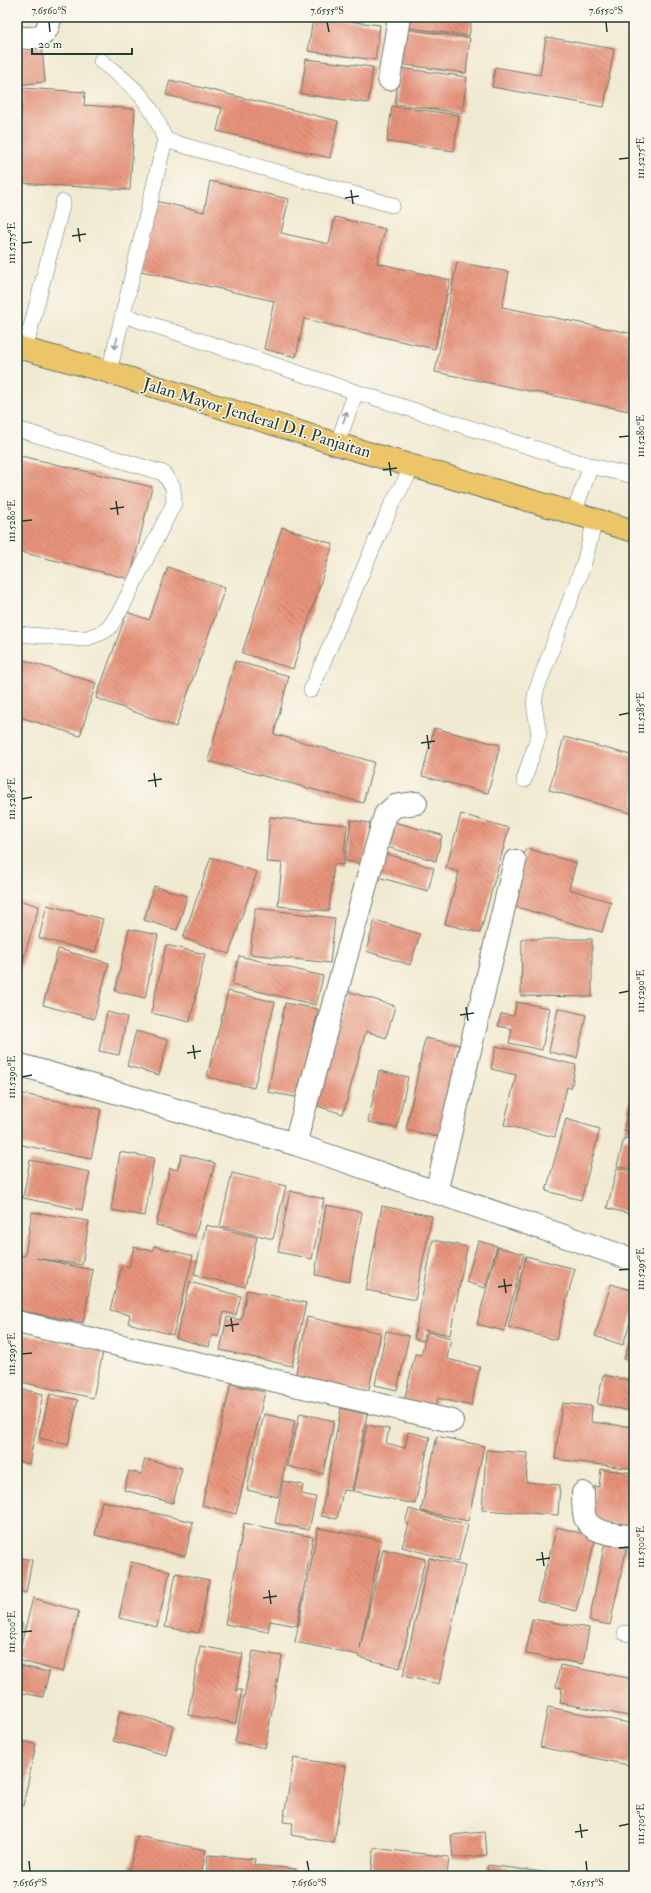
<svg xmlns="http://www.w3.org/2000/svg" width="651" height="1893" viewBox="0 0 651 1893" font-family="'IM FELL Double Pica',serif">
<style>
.building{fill:url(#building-back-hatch)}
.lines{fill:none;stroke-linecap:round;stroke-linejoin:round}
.service-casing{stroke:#687a6b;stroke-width:16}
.minor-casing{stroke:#687a6b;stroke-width:24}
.tertiary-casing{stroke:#687a6b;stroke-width:24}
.trunk-casing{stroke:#687a6b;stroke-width:24}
.service{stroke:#fff;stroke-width:15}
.minor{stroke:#fff;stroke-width:22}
.tertiary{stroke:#fff;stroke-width:22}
.trunk{stroke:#edc569;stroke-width:22}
.oneway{stroke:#8f9e9a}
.ticks{fill:none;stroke:#1f3d34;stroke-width:1.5}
.labels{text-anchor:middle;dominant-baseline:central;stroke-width:3;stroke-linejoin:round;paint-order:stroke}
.street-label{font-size:17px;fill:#1f3d34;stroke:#fbf7ec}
.neatline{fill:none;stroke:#1f3d34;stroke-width:1.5}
.ticks-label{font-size:10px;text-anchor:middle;fill:#1f3d34}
</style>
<defs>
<pattern id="building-back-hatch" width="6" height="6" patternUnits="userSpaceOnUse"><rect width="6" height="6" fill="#e8937a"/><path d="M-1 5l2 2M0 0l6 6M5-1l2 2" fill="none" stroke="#bb7965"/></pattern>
</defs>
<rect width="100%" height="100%" fill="#fbf7ec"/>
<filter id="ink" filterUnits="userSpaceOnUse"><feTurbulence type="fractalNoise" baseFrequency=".025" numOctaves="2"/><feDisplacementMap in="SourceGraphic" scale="8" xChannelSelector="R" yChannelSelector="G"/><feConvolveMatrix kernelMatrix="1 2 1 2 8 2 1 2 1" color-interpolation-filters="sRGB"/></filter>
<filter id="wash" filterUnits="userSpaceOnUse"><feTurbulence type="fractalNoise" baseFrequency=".012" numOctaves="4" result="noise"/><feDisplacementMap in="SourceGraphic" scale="16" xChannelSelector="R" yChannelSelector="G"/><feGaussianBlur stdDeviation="0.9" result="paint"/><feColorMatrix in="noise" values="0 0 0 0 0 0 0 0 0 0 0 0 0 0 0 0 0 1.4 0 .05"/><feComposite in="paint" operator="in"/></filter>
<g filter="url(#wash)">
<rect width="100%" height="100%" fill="#f1ead2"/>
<g id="blocks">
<g class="building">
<polygon points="313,17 380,25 375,60 308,51"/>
<polygon points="404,17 472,17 469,36 402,27"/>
<polygon points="403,29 470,38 466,73 398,64"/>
<polygon points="546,37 614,49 604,107 492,87 495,67 540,75"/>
<polygon points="42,47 45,82 17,85 17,49"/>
<polygon points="306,59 373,67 368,103 301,94"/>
<polygon points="400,68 467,77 462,113 395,104"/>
<polygon points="170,80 338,121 330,158 217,131 222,108 166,95"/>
<polygon points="23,88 85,92 84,105 135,109 130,190 17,183"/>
<polygon points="392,106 459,115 454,151 387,142"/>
<polygon points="210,181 289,199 281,233 329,244 335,217 385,229 377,263 450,280 435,349 304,319 296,357 264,349 274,301 141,271 156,201 204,212"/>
<polygon points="457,262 509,272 502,307 634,334 634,412 435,372"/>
<polygon points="17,455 152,487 130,579 17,551"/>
<polygon points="282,527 333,544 293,669 242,653"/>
<polygon points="168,567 225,588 176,727 96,698 127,612 149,620"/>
<polygon points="17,658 96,683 80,736 17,716"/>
<polygon points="235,661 289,676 274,734 374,762 363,803 208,761"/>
<polygon points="434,728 500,745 488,793 422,776"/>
<polygon points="564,737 634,756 634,814 549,790"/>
<polygon points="461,814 509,828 480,933 445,924 459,872 446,868"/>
<polygon points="270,817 347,825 343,865 334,864 329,911 278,906 282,863 266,862"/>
<polygon points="351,820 370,823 364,864 345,861"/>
<polygon points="390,821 442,835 436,861 383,846"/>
<polygon points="526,848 576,863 569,889 611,902 602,932 510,905"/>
<polygon points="384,853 434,868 428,891 378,877"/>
<polygon points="211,857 257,872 229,954 183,938"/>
<polygon points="154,886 187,896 177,930 144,920"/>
<polygon points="18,900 39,906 17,981 17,903"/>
<polygon points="47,905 103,919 95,952 39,938"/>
<polygon points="255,908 335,918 330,963 250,954"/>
<polygon points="375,920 420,934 410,965 366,951"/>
<polygon points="129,929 158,935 145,998 115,991"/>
<polygon points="522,939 592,939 592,997 521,996"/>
<polygon points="166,945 205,954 190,1022 151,1013"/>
<polygon points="58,949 109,963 94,1019 43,1005"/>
<polygon points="239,956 323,976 316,1005 232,985"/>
<polygon points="228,991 275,1002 254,1088 207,1077"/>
<polygon points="347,991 395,1006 386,1038 366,1031 343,1114 314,1105"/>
<polygon points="516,1002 550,1008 542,1050 509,1043 512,1029 498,1026 501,1014 514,1016"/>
<polygon points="285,1003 318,1009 301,1098 268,1092"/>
<polygon points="558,1008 586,1015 577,1058 549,1052"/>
<polygon points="107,1012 127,1017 119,1055 99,1051"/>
<polygon points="136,1031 168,1040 159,1075 127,1066"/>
<polygon points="425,1038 459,1045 439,1137 406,1130"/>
<polygon points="496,1046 576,1065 571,1088 567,1087 555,1137 504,1125 516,1075 491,1069"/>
<polygon points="379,1071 408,1077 397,1128 368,1122"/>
<polygon points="631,1091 634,1092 634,1132 624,1130"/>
<polygon points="17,1093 101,1109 91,1159 17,1144"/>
<polygon points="566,1119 600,1129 581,1200 546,1191"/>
<polygon points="624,1138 634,1140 634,1170 617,1166"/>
<polygon points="120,1152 154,1158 145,1216 111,1210"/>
<polygon points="182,1154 215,1163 195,1236 156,1225 170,1168 177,1170"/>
<polygon points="30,1160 90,1172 82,1210 23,1198"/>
<polygon points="617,1168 634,1172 634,1215 607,1208"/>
<polygon points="232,1173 286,1186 273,1239 220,1226"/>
<polygon points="290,1191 324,1199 312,1259 278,1252"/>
<polygon points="326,1205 362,1212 349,1282 315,1275"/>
<polygon points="382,1206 432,1216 415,1300 366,1290"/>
<polygon points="32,1212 89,1221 82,1265 36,1258 93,1270 83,1323 17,1310 17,1254 25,1256"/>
<polygon points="206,1225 257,1237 245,1287 194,1275"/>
<polygon points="433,1240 467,1247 450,1335 425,1330 423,1341 414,1339"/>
<polygon points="478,1241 497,1246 485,1288 466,1282"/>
<polygon points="154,1246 193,1256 173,1335 128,1323 130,1315 110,1310 122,1265 129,1267 134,1247 153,1251"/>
<polygon points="498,1247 524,1254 504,1331 477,1324"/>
<polygon points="526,1256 575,1269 556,1340 508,1327"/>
<polygon points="190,1282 241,1296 236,1315 224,1312 218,1337 212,1335 209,1347 176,1338"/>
<polygon points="611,1284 634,1291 634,1309 623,1345 595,1336"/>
<polygon points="247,1290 306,1303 292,1366 220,1350 227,1317 241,1320"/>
<polygon points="307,1317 381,1333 368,1393 295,1378"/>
<polygon points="634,1328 634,1362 624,1359"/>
<polygon points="386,1331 409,1336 397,1390 375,1385"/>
<polygon points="427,1332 451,1338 447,1359 480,1367 471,1406 438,1398 435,1408 404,1401 415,1354 421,1355"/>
<polygon points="17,1333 103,1352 93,1398 17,1381"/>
<polygon points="603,1375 634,1381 634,1412 597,1404"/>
<polygon points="231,1384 265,1392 236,1514 202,1505"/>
<polygon points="17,1388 43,1394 29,1464 17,1461"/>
<polygon points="50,1394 78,1400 68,1445 39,1438"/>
<polygon points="562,1403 592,1406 591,1422 634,1427 634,1469 555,1459"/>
<polygon points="341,1408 367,1414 352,1491 343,1490 337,1519 321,1516"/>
<polygon points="300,1413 334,1421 323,1474 287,1466"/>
<polygon points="264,1414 295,1421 278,1497 247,1490"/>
<polygon points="367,1425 389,1429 386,1443 405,1448 408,1432 430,1437 415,1504 353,1491"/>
<polygon points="437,1436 484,1446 468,1521 421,1511"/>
<polygon points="486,1450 528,1453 526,1482 560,1485 558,1515 482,1510"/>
<polygon points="145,1459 182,1468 173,1503 124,1490 129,1471 141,1474"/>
<polygon points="601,1469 634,1473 634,1526 591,1522 595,1486 599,1487"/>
<polygon points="283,1481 303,1485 301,1494 316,1497 309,1530 275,1523"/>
<polygon points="102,1501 193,1522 185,1556 95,1535"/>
<polygon points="409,1509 468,1525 458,1562 402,1547 409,1524 405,1523"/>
<polygon points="244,1523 313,1537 297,1626 270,1621 268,1632 225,1624"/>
<polygon points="557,1527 596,1537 576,1611 537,1601"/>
<polygon points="318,1528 381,1540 360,1648 383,1549 425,1559 400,1668 358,1657 359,1655 295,1642"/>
<polygon points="605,1542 627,1546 610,1625 589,1621"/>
<polygon points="17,1557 32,1560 26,1593 17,1591"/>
<polygon points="429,1558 465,1566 439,1684 403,1676"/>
<polygon points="131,1562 170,1571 157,1627 119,1618"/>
<polygon points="176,1573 209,1580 199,1633 165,1627"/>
<polygon points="33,1598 79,1611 63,1672 17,1660"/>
<polygon points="532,1619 589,1628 583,1664 526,1654"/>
<polygon points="17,1622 22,1623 18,1640 17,1640"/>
<polygon points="200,1646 243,1654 236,1690 242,1690 236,1723 188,1715"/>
<polygon points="253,1651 282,1656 265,1748 235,1742"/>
<polygon points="17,1665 49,1672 43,1697 17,1692"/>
<polygon points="560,1665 634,1679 634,1717 560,1703 562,1688 556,1687"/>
<polygon points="548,1707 634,1724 634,1747 632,1747 628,1765 540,1747"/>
<polygon points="120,1711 173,1725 166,1755 113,1741"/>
<polygon points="17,1740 36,1744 23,1806 17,1804"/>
<polygon points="294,1758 346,1766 334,1843 291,1835 293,1823 283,1822"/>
<polygon points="485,1832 487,1855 453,1858 451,1835"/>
<polygon points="137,1836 206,1850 201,1876 128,1876"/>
<polygon points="374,1848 449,1857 447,1876 371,1876"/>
<polygon points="208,1855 255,1859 254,1865 296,1869 295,1876 206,1876"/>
<polygon points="488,1865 566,1875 566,1876 486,1876"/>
</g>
</g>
</g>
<g filter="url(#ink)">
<use href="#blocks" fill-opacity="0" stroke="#687a6b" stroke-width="1"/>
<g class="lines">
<defs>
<g id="service">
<path d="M101,61C134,87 151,99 165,140L109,372"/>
<polyline points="165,140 392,205"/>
<polyline points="123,315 356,392 591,466 634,476"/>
<polyline points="25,350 63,202"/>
<polyline points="17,429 163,473 173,487 174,503 121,609 109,628 103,632 85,639 17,634"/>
<polyline points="337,444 356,392"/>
<polyline points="574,512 591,466"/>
<polyline points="311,690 392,504 413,466"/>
<polyline points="524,780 539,734 534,704 536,691 584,563 595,520"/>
<polyline points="625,1633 634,1635"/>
</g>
<g id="minor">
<path d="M17,37C36,40 48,38 50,17"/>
<polyline points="389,79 399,17"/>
<polyline points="295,1144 385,815 395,806 416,803"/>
<polyline points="436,1193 515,861"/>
<polyline points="17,1322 452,1421"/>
<path d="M583,1493C583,1500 583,1511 585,1518C592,1535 619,1534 634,1537"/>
</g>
<polyline id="tertiary" points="17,1064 295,1144 634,1260"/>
<polyline id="trunk" points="17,347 109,372 337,444 634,531"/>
</defs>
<use href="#service" class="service-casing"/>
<use href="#minor" class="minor-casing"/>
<use href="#tertiary" class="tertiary-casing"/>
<use href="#trunk" class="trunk-casing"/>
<use href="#service" class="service"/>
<use href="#minor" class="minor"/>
<use href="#tertiary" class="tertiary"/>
<use href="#trunk" class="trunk"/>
</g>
<defs><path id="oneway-shaft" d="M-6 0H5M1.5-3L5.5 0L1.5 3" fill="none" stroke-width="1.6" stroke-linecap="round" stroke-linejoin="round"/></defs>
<g class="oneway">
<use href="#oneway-shaft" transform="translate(116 343) rotate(104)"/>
<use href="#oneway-shaft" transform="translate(345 417) rotate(-72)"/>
</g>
</g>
<path class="ticks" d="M49,22L50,32M327,22L329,32M606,22L607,32M619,159L629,158M351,190L353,204M345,198L359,196M78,228L80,242M72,236L86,234M22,243L32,242M619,437L629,436M389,462L391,476M383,470L397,468M116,501L118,515M110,509L124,507M22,521L32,520M619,715L629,713M427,735L429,749M421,743L435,741M154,773L156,787M148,781L162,779M22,799L32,797M619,993L629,991M466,1007L468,1021M460,1015L474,1013M193,1045L195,1059M187,1053L201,1051M22,1077L32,1075M619,1270L629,1269M504,1279L506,1293M498,1287L512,1285M231,1318L233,1332M225,1326L239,1324M22,1354L32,1353M619,1548L629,1547M542,1552L544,1566M536,1560L550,1558M269,1590L271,1604M263,1598L277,1596M22,1632L32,1631M580,1824L582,1838M619,1826L629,1824M575,1832L588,1830M29,1861L30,1871M307,1861L309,1871M586,1861L587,1871"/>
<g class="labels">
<g class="street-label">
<text transform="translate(257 418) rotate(17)">Jalan Mayor Jenderal D.I. Panjaitan</text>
</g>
</g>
<rect width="651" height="1893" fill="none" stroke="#fbf7ec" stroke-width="44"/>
<path d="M32 48v6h100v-6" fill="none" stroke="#1f3d34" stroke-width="2"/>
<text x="38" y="48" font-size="12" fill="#1f3d34" stroke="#fbf7ec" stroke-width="3" paint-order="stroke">20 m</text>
<rect x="22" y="22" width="607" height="1849" class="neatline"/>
<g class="ticks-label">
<text x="49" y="14">7.6560°S</text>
<text x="327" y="14">7.6555°S</text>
<text x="606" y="14">7.6550°S</text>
<text transform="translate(640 158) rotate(-90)" y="4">111.5275°E</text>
<text transform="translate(11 243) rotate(-90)" y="4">111.5275°E</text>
<text transform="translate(640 436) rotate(-90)" y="4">111.5280°E</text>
<text transform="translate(11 521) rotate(-90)" y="4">111.5280°E</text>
<text transform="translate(640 713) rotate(-90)" y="4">111.5285°E</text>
<text transform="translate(11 799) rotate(-90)" y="4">111.5285°E</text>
<text transform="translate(640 991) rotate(-90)" y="4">111.5290°E</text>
<text transform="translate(11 1077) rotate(-90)" y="4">111.5290°E</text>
<text transform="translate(640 1269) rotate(-90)" y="4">111.5295°E</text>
<text transform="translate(11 1354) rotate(-90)" y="4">111.5295°E</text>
<text transform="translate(640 1547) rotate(-90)" y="4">111.5300°E</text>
<text transform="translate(11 1632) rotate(-90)" y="4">111.5300°E</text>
<text transform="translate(640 1824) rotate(-90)" y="4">111.5305°E</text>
<text x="30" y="1886">7.6565°S</text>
<text x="309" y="1886">7.6560°S</text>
<text x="587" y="1886">7.6555°S</text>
</g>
</svg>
